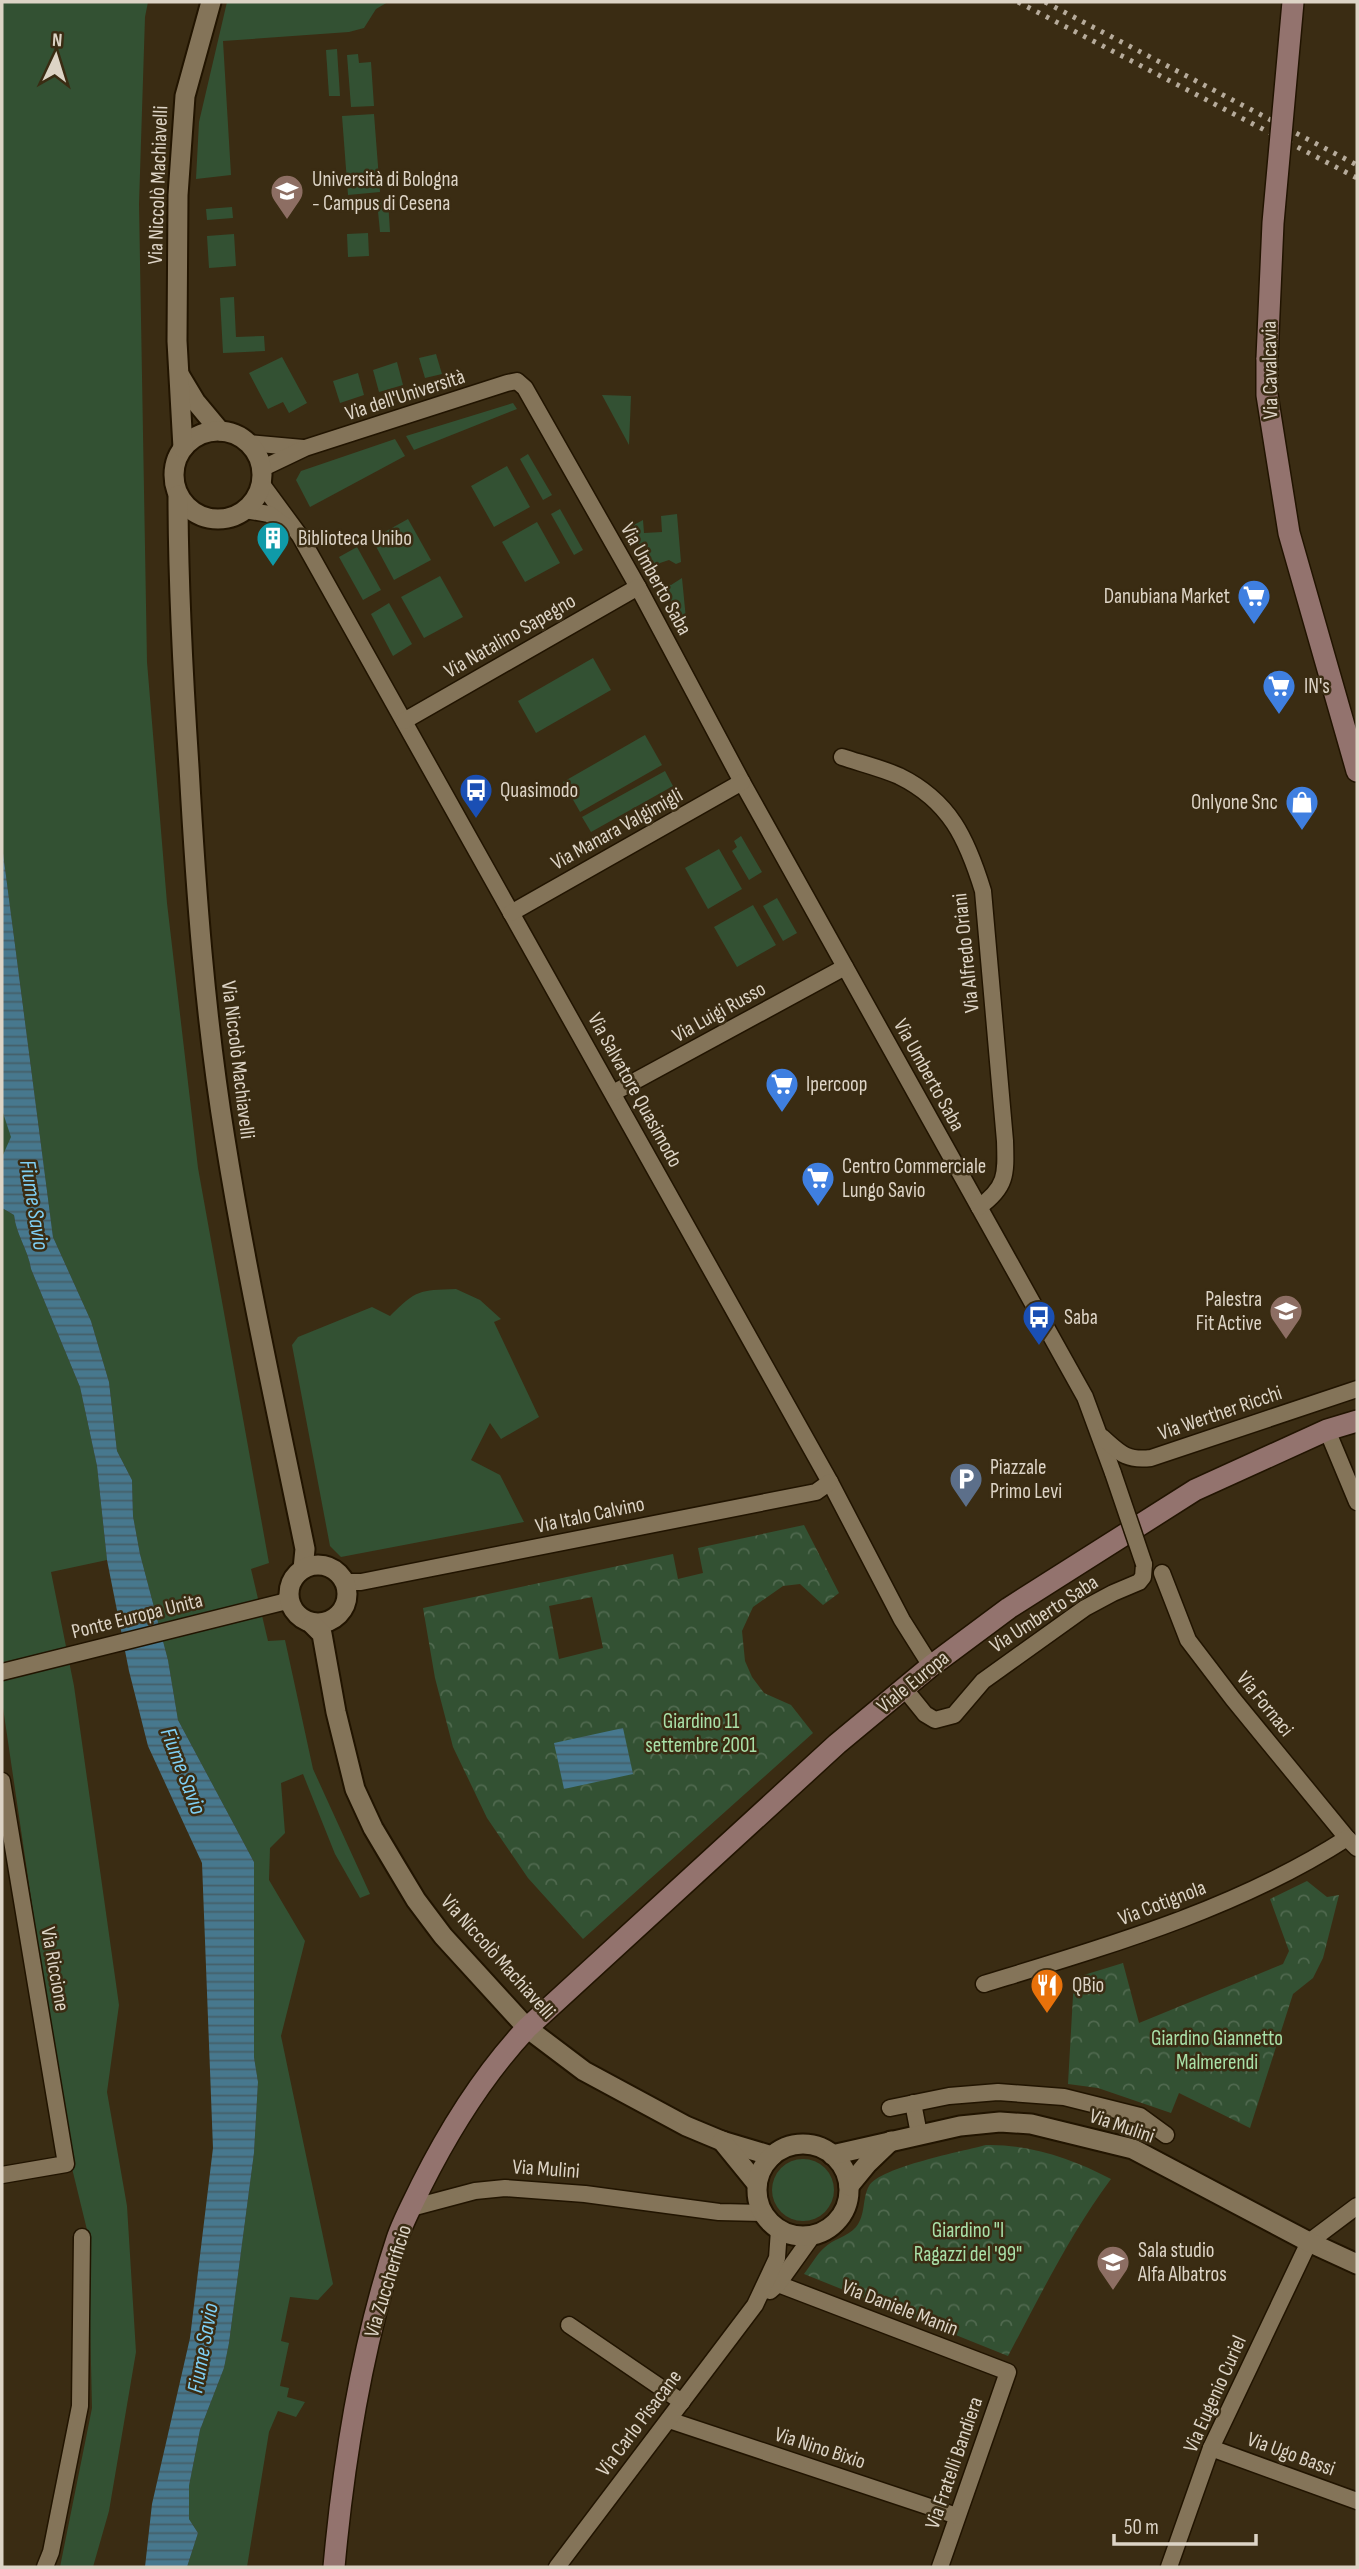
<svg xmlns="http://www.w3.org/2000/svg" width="1359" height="2569" viewBox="0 0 1359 2569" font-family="'Sofia Sans Condensed',sans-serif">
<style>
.grass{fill:#335133}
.forest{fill:url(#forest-crowns);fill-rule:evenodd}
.water{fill:url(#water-rules)}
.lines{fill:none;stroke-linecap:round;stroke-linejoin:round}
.minor-casing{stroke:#211400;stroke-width:19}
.tertiary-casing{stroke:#211400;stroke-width:23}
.secondary-casing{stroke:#211400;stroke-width:24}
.minor{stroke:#847459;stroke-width:16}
.tertiary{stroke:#847459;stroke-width:19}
.secondary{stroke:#93736e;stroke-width:21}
.rail{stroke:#b6ab9b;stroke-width:5;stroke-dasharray:3.5 7;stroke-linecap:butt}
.minor-bridge-casing{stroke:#211400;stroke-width:19;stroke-linecap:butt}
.secondary-bridge-casing{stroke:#211400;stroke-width:24;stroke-linecap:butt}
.minor-bridge{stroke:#847459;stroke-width:16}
.secondary-bridge{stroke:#93736e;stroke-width:21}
.labels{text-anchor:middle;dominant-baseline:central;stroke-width:5;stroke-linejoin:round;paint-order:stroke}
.poi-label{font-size:21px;fill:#ddd4c6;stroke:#3a2c13;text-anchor:start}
.street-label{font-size:21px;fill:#ddd4c6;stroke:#3a2c13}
.park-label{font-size:21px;fill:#a9e0a8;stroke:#3a2c13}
.water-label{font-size:23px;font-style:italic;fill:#7fcff4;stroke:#3a2c13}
</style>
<defs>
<pattern id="forest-crowns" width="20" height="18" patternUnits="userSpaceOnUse" patternTransform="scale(1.75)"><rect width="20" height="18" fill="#335133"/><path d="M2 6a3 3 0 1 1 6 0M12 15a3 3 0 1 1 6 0" fill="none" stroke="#50694f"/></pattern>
<pattern id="water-rules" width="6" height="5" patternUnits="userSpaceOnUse" patternTransform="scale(1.75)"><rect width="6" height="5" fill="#47788e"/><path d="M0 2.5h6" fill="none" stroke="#455f69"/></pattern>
</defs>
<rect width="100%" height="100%" fill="#3a2c13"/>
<g class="grass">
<polygon points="2,2 148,2 145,17 139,204 147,662 167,903 198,1168 269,1563 251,1569 268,1641 285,1640 313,1769 370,1894 360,1898 335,1854 303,1774 281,1783 285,1833 270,1848 269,1880 305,1941 281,2036 333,2284 318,2300 290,2297 281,2341 289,2343 280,2386 289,2388 287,2397 305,2402 296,2417 278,2411 269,2432 247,2567 187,2567 198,2533 189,2519 189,2486 200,2430 224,2368 229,2343 254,2153 258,2082 254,2057 254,1862 178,1720 168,1660 140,1554 133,1516 132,1480 117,1451 109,1382 91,1321 53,1237 2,845"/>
<polygon points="227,2 388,2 376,9 364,28 349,32 223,41 231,175 196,179 199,122"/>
<polygon points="337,49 340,96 329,96 326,50"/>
<polygon points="358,54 359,63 371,62 374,106 351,107 347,55"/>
<polygon points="374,114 380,192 348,195 342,116"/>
<polygon points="388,200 390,232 380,232 377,201"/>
<polygon points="232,207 233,218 207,220 206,209"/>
<polygon points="368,233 369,256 348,257 347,234"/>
<polygon points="234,234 236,266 209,268 207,236"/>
<polygon points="234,297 236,337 264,336 265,351 223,353 220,298"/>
<polygon points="436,354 442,374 425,378 419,358"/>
<polygon points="282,357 307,403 289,413 283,402 268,409 249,373"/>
<polygon points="397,362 403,385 379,392 373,370"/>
<polygon points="358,373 364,395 340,403 333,381"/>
<polygon points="602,395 631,396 629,445"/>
<polygon points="513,403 517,409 414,450 406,436"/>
<polygon points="395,439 405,456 310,507 296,480 301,471"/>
<polygon points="528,454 552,495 543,500 520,459"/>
<polygon points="507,466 530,507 494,527 471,486"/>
<polygon points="560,509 583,550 574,555 551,514"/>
<polygon points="677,514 681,562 676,564 669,560 660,563 653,571 630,527 643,520 644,533 662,532 661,516"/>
<polygon points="408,519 431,560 394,580 372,539"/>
<polygon points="537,522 560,563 525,582 502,542"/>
<polygon points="357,547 381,590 363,600 339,557"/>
<polygon points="440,576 463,617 424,638 401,597"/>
<polygon points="682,578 686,619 683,621 660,583 671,585"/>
<polygon points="389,603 412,644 393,656 371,614"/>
<polygon points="593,658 611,690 536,733 518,701"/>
<polygon points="645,735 662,765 580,812 563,782"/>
<polygon points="665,771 673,786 591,832 582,817"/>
<polygon points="741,836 762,872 749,880 732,851 737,847 734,841"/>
<polygon points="719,849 742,889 708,909 685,868"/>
<polygon points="777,898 797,933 783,941 763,906"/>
<polygon points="753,905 776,945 737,967 714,927"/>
<polygon points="2,1110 12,1137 2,1157"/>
<path d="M2,1208L14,1215C16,1235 28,1249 31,1269L80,1387L97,1466L107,1560L51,1572L74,1686L119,2005L107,2092L127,2206L136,2352L109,2511L93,2567H60L92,2408L88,2234L69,2156L2,1701Z"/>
<path d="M456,1289L480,1300L501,1319L494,1322L539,1417L501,1439L490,1423L471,1460L500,1475L524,1522L341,1557L330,1546L292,1345L298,1337L372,1307L390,1316C416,1290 419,1290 456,1289Z"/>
<circle cx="803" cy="2190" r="31"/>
</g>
<g class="forest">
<path d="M804,1525L839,1593L823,1605L800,1584L783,1586L753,1607L742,1631L745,1661L752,1677L764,1693L791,1705L813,1733L583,1939L528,1878L487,1818L453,1747L435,1678L423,1608L673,1554L678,1579L703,1573L698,1548ZM592,1597L603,1648L559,1659L549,1606Z"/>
<polygon points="1307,1881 1327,1897 1339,1895 1323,1958 1313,1978 1293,1994 1250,2128 1179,2093 1171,2113 1098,2088 1068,2084 1074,1978 1123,1963 1139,2023 1283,1964 1289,1951 1270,1899"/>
<path d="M986,2145C1029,2144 1073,2159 1111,2179C1070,2234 1040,2296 1008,2356L804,2274C811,2265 817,2254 824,2248C833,2239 847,2237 856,2227C866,2215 862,2198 869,2186C880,2167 964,2151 986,2145Z"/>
</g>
<g class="water">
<path d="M2,845L53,1237L91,1321L109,1382L117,1451L132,1480L133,1516L140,1554L168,1660L178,1720L254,1862V2057L258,2082L254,2153L229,2343L224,2368L200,2430L189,2486V2519L198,2533L187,2567H145L152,2504L190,2338L213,2148L202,1863L148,1746L129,1671L107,1560L97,1466L80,1387L31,1269C28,1249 16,1235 14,1215L2,1208V1157L11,1137L2,1110Z"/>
<polygon points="623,1728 633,1774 564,1789 554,1743"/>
</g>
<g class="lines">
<defs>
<g id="minor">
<polyline points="248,443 303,448"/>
<polyline points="261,469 305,448 507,383 517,381 525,388 638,587 742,782 1085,1397 1113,1473"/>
<polyline points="261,483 300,536 830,1482 902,1620 931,1666"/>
<polyline points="245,510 269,514 287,527"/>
<polyline points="404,721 638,587"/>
<path d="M842,757C860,763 881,768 899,776C950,801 967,839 983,891L1005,1141C1006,1174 1007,1187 979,1207"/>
<polyline points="511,913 742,782"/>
<polyline points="613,1093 845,967"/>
<polyline points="1337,1426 1327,1430 1357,1502"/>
<path d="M1102,1437C1120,1453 1126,1461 1151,1458L1357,1389"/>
<polyline points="1162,1573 1188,1640 1233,1699 1347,1838 1357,1848"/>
<polyline points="345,1582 361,1582 816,1492 830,1482"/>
<polyline points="2,1672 283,1602 289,1597"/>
<polyline points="904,1688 925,1714 935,1720 954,1715 983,1681 1085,1608 1113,1593 1139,1582 1143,1577 1144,1564"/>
<polyline points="2,1781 66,2164 2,2175"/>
<path d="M984,1984C1108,1946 1237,1909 1347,1838"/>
<polyline points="913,2103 919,2134"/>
<polyline points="890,2108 949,2096 998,2092 1064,2097 1140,2116 1166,2135"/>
<polyline points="411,2208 475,2191 505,2188 585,2194 719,2212 763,2213"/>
<polyline points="778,2284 1008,2372 940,2567"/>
<polyline points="770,2291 778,2284 813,2235"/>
<polyline points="569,2325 682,2402"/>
<polyline points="669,2420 957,2516"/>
<polyline points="1211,2448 1357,2501"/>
<polyline points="45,2567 51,2552 80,2406 82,2237"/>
<polyline points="557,2567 755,2305 777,2258 779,2230"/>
<polyline points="1169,2567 1211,2448 1309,2242 1357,2206"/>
</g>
<g id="tertiary">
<polyline points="180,376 195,401 220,431"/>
<circle cx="218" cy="475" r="44"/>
<polyline points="183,448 177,341 178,195 185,96 211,2"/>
<path d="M178,495C178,586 183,676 189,767C196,892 205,1016 225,1139C247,1277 277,1412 305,1549L303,1569"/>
<circle cx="318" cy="1594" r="29"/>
<polyline points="312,1624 322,1634 336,1712 355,1789 373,1828 395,1865 416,1900 443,1936 527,2028 584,2071 686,2126 722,2141 772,2156"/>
<polyline points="722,2141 757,2184"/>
<circle cx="803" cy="2190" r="46"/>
<polyline points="832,2155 960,2126 1000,2122 1031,2124 1133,2149 1309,2242 1357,2264"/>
<polyline points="849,2186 867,2164 891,2141"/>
</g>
<g id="secondary">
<polyline points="1267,358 1267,395 1289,533 1357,771"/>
<path d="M334,2567C344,2456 362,2345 397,2239C403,2221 413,2203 421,2186C450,2128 483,2075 527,2028L837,1744L931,1666L1009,1608L1195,1490L1327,1430L1357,1421"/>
</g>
</defs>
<use href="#minor" class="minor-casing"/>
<use href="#tertiary" class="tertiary-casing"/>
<use href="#secondary" class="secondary-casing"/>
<use href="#minor" class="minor"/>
<use href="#tertiary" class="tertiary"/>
<use href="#secondary" class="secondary"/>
<g class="rail">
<polyline points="1018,2 1357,178"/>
<polyline points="1045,2 1357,165"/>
</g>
<defs>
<polyline id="minor-bridge" points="1113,1473 1144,1564"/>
<polyline id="secondary-bridge" points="1267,358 1273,223 1293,2"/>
</defs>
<use href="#minor-bridge" class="minor-bridge-casing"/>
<use href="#secondary-bridge" class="secondary-bridge-casing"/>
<use href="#minor-bridge" class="minor-bridge"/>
<use href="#secondary-bridge" class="secondary-bridge"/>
</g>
<defs>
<symbol id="university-pin" viewBox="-11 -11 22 30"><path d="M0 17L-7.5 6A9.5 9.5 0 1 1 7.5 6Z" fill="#8d6e63" stroke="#3a2c13"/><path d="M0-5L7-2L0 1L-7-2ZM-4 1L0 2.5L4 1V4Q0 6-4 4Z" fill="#fff"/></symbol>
<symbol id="building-pin" viewBox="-11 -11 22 30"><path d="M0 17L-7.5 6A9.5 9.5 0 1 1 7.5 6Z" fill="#0f9aa8" stroke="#3a2c13"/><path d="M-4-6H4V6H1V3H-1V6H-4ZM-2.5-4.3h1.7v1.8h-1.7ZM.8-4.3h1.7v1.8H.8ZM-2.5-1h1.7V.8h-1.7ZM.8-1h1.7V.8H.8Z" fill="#fff"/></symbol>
<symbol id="supermarket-pin" viewBox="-11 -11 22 30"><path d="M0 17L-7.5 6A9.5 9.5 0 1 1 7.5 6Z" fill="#3f7fe0" stroke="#3a2c13"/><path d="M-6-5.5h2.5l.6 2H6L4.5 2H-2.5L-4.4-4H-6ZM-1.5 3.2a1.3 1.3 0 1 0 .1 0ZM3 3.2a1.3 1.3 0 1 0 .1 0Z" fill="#fff"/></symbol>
<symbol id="bus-pin" viewBox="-11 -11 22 30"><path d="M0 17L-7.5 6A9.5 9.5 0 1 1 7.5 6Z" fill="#1a4fb4" stroke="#3a2c13"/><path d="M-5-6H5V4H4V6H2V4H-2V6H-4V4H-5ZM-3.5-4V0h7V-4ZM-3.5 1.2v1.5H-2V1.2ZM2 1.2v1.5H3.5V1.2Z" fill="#fff"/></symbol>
<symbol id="shop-pin" viewBox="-11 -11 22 30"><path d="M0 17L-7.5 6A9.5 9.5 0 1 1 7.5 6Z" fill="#3f7fe0" stroke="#3a2c13"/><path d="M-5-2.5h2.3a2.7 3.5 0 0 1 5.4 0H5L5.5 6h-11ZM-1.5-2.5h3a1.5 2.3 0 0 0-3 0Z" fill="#fff"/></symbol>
<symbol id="parking-pin" viewBox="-11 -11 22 30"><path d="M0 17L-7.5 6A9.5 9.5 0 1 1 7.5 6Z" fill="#5c6f8a" stroke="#3a2c13"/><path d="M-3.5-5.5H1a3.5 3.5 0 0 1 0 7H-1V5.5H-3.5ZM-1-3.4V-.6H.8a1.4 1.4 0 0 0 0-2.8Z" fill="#fff"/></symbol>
<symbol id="restaurant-pin" viewBox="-11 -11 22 30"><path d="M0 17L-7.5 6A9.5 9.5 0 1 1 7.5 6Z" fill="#e8710a" stroke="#3a2c13"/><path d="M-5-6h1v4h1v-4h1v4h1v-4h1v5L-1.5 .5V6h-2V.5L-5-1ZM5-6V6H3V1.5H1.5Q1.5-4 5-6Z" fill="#fff"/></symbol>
</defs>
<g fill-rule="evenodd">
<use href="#university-pin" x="268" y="172" width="38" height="52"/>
<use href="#building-pin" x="254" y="519" width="38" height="52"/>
<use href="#supermarket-pin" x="1235" y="577" width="38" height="52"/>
<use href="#supermarket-pin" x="1260" y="667" width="38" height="52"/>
<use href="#bus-pin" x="457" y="771" width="38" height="52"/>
<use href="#shop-pin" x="1283" y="783" width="38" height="52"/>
<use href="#supermarket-pin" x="763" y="1065" width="38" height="52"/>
<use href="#supermarket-pin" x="799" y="1159" width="38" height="52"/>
<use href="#university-pin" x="1267" y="1292" width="38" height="52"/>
<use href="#bus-pin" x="1020" y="1298" width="38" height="52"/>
<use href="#parking-pin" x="947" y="1460" width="38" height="52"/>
<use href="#restaurant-pin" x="1028" y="1966" width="38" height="52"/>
<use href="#university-pin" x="1094" y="2243" width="38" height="52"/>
</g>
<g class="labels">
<g class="poi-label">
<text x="312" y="179">Università di Bologna<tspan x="312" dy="24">- Campus di Cesena</tspan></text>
<text x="298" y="538">Biblioteca Unibo</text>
<text x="1230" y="596" text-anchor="end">Danubiana Market</text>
<text x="1304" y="686">IN's</text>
<text x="500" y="790">Quasimodo</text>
<text x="1278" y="802" text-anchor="end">Onlyone Snc</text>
<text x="806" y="1084">Ipercoop</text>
<text x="842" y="1166">Centro Commerciale<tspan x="842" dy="24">Lungo Savio</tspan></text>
<text x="1262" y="1299" text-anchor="end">Palestra<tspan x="1262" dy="24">Fit Active</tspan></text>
<text x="1064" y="1317">Saba</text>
<text x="990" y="1467">Piazzale<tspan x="990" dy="24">Primo Levi</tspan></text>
<text x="1072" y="1985">QBio</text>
<text x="1138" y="2250">Sala studio<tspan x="1138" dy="24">Alfa Albatros</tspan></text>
</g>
<g class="street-label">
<text transform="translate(158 185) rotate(-88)">Via Niccolò Machiavelli</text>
<text transform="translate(1270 370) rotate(-91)">Via Cavalcavia</text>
<text transform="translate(405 395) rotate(-18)">Via dell'Università</text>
<text transform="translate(656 579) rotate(61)">Via Umberto Saba</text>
<text transform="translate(510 636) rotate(-30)">Via Natalino Sapegno</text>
<text transform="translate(617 829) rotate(-29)">Via Manara Valgimigli</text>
<text transform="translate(966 953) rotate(-96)">Via Alfredo Oriani</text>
<text transform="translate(719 1012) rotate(-29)">Via Luigi Russo</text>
<text transform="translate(238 1060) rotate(83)">Via Niccolò Machiavelli</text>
<text transform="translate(929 1075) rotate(61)">Via Umberto Saba</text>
<text transform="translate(635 1090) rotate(61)">Via Salvatore Quasimodo</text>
<text transform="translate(1220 1413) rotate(-19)">Via Werther Ricchi</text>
<text transform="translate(590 1515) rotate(-12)">Via Italo Calvino</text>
<text transform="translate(1044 1614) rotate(-33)">Via Umberto Saba</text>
<text transform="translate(137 1616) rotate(-14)">Ponte Europa Unita</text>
<text transform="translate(913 1682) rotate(-39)">Viale Europa</text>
<text transform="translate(1265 1704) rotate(51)">Via Fornaci</text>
<text transform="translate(1162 1903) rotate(-21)">Via Cotignola</text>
<text transform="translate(498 1957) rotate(48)">Via Niccolò Machiavelli</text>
<text transform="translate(55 1969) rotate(80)">Via Riccione</text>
<text transform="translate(1122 2126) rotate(19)">Via Mulini</text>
<text transform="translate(546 2169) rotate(4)">Via Mulini</text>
<text transform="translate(388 2281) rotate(-73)">Via Zuccherificio</text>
<text transform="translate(900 2308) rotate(21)">Via Daniele Manin</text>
<text transform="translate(1215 2394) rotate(-66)">Via Eugenio Curiel</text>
<text transform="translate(639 2423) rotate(-53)">Via Carlo Pisacane</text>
<text transform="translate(820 2448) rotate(18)">Via Nino Bixio</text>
<text transform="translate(1291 2454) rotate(20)">Via Ugo Bassi</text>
<text transform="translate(954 2463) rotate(-71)">Via Fratelli Bandiera</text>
</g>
<g class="park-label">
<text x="701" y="1721">Giardino 11<tspan x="701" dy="24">settembre 2001</tspan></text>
<text x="1217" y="2038">Giardino Giannetto<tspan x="1217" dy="24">Malmerendi</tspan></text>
<text x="968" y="2230">Giardino "I<tspan x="968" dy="24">Ragazzi del '99"</tspan></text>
</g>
<g class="water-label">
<text transform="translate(34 1205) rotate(81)">Fiume Savio</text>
<text transform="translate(183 1771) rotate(69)">Fiume Savio</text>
<text transform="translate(203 2348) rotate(-80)">Fiume Savio</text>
</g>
</g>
<rect width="1359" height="2569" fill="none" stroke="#ddd4c6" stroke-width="7"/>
<g transform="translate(56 56) rotate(4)" stroke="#3a2c13" stroke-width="5" paint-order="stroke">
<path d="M0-5L12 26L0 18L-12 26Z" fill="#ddd4c6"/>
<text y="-10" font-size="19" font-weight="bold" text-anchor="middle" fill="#ddd4c6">N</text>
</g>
<path d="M1114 2534v10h142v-10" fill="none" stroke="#ddd4c6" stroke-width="3.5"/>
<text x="1124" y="2534" font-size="21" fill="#ddd4c6" stroke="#3a2c13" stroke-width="5" paint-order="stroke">50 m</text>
</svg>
